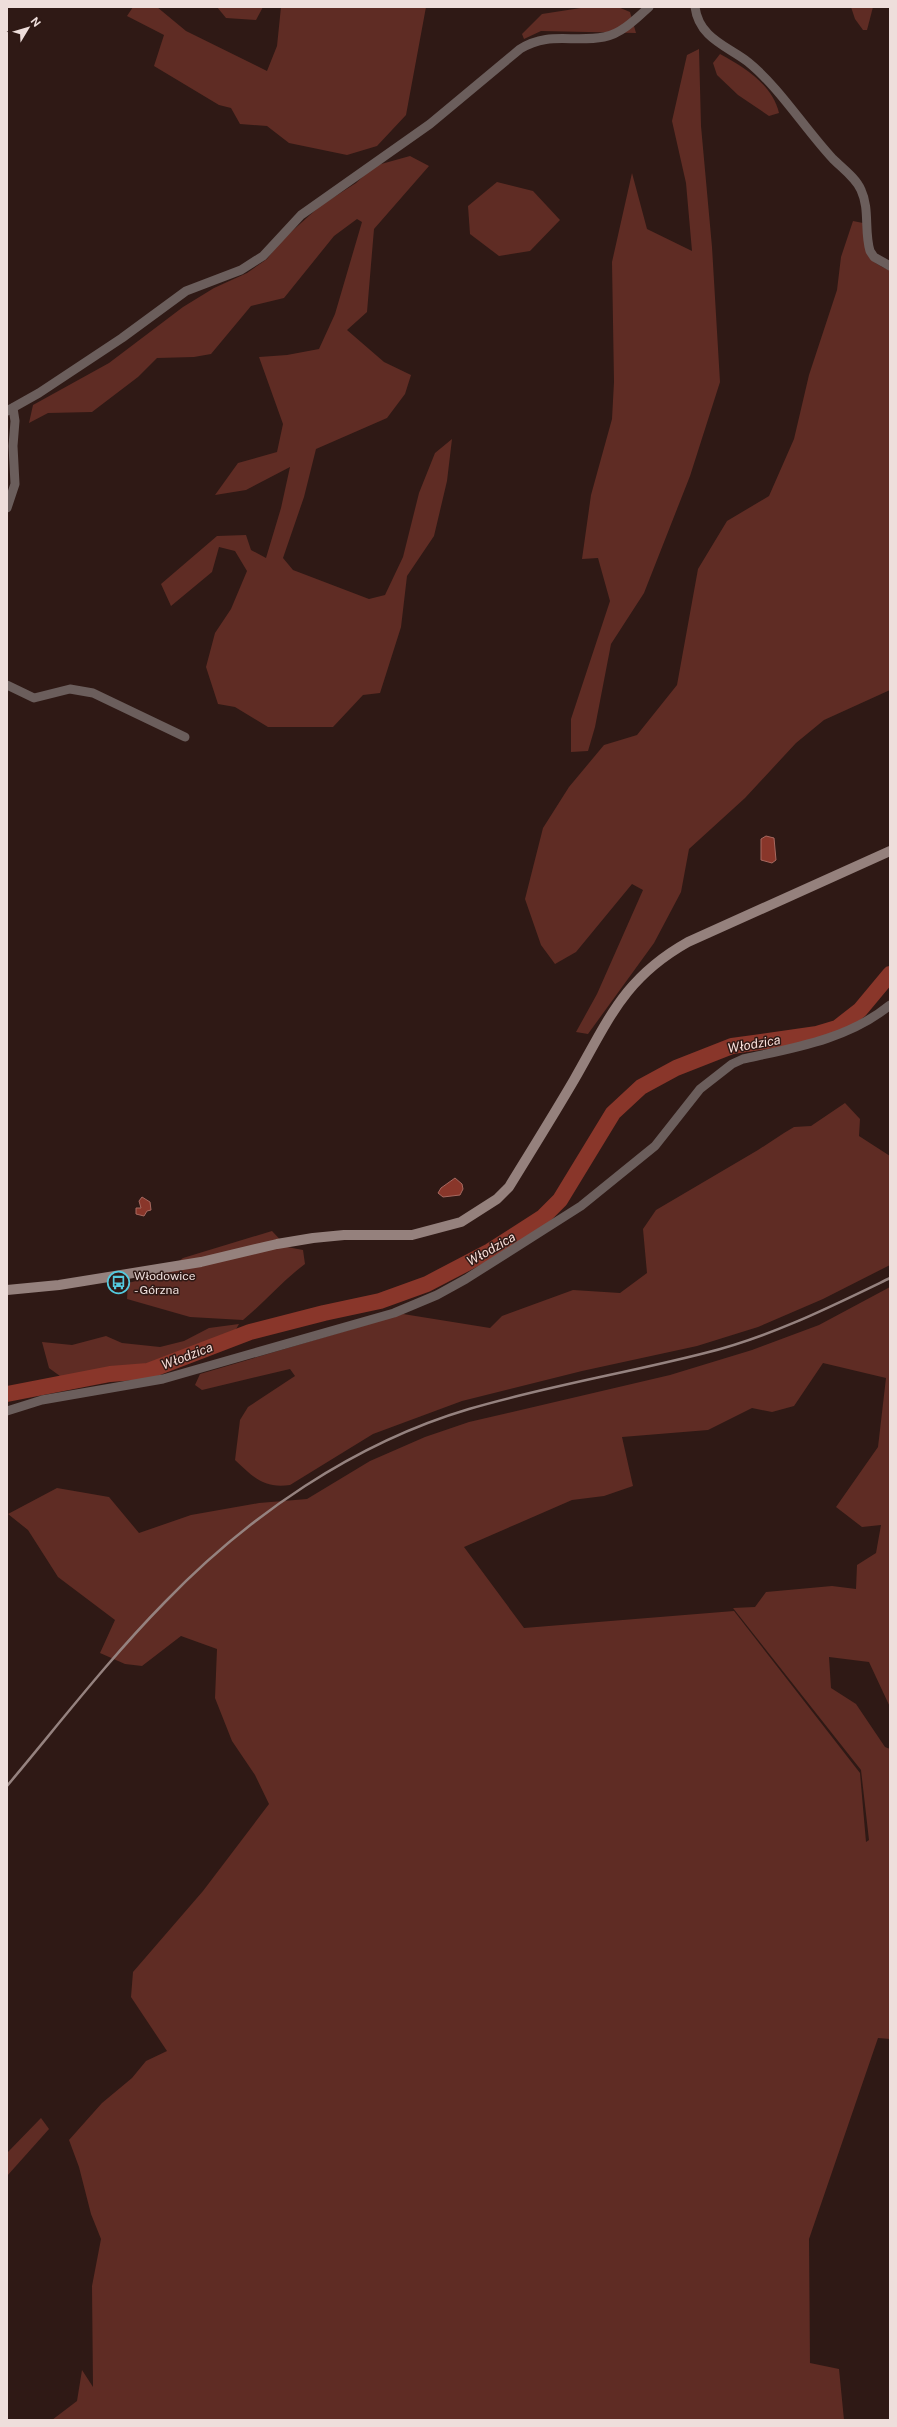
<svg xmlns="http://www.w3.org/2000/svg" width="897" height="2427" viewBox="0 0 897 2427" font-family="'Public Sans',sans-serif">
<style>
.green{fill:#5f2c24;fill-rule:evenodd}
.water{fill:#89362a;stroke:#a7685f}
.lines{fill:none;stroke-linecap:round;stroke-linejoin:round}
.river{stroke:#89362a;stroke-width:16}
.street{stroke:#6b5e5c;stroke-width:9}
.secondary{stroke:#95817d;stroke-width:10}
.rail{stroke:#95827f;stroke-width:2.5}
.labels{text-anchor:middle;dominant-baseline:central;stroke-width:3;stroke-linejoin:round;paint-order:stroke}
.poi-label{font-size:12px;fill:#eededb;stroke:#2f1915;text-anchor:start}
.water-label{font-size:13px;font-style:italic;fill:#f8ded9;stroke:#2f1915}
</style>
<rect width="100%" height="100%" fill="#2f1915"/>
<g class="green">
<polygon points="133,7 157,7 186,31 267,71 277,46 281,7 426,7 406,115 377,146 347,155 289,143 267,126 240,124 231,108 219,105 154,66 164,35 127,16"/>
<polygon points="217,7 263,7 256,20 226,18"/>
<polygon points="587,7 618,7 630,12 636,33 541,31 524,39 522,34 542,14"/>
<polygon points="851,7 873,7 867,30 863,30 855,19"/>
<polygon points="699,49 701,126 712,247 720,382 690,476 644,593 611,644 595,727 588,751 571,752 571,719 610,601 598,558 582,559 591,495 612,419 614,382 612,262 632,173 647,229 692,251 686,183 672,121 687,55"/>
<path d="M720,54C745,68 772,84 779,113L769,116L738,95L717,75L713,63Z"/>
<polygon points="410,156 429,166 374,229 367,312 347,330 384,362 411,375 405,394 387,418 316,449 304,497 283,558 293,570 369,599 385,595 403,557 419,493 435,453 452,439 447,481 434,536 407,576 401,627 380,693 363,695 333,727 268,727 235,707 218,704 206,667 215,633 231,609 247,571 235,551 219,547 212,572 171,606 161,584 217,536 246,535 251,550 266,558 281,508 290,467 246,490 215,495 238,463 277,452 283,424 259,357 287,355 319,349 335,314 362,222 357,219 334,236 284,298 251,306 211,354 194,357 157,358 138,377 92,412 48,413 29,423 33,405 109,363 183,307 214,288 247,273 267,259 281,241 320,206 356,183 374,166"/>
<polygon points="497,182 533,191 560,220 530,251 499,256 470,234 468,206"/>
<path d="M853,221L863,223C866,248 863,261 890,270V690L824,720L796,743L745,798L689,849L681,892L654,943L588,1034L576,1032L597,994L643,890L632,884L576,952L555,964L541,945L525,899L543,828L569,787L604,745L637,735L677,685L698,569L727,521L769,496L794,439L809,375L837,290L841,257Z"/>
<path d="M845,1103L860,1119L859,1136L890,1156V1265L823,1299L758,1327L697,1346L582,1371L462,1401L373,1434L290,1485C264,1489 253,1477 235,1460L240,1420L248,1407L295,1376L290,1369L202,1390L195,1385L200,1374L403,1314L490,1328L502,1316L573,1290L620,1293L647,1273L643,1229L656,1210L758,1150L784,1133L794,1127L811,1126Z"/>
<path d="M272,1231L287,1247L303,1250L305,1264C282,1281 265,1302 243,1320L190,1317L127,1299L128,1283L160,1275L183,1258Z"/>
<path d="M890,1287V1707L869,1662L829,1657L831,1688L856,1704L885,1747L890,1749V2039L878,2038L809,2239L810,2363L839,2369L844,2420H52L77,2401L82,2370L93,2387L92,2286L101,2239L91,2214L79,2167L69,2140L102,2103L132,2078L146,2061L167,2051L131,1997L133,1972L203,1891L269,1804L255,1775L232,1741L215,1698L217,1649L181,1636L142,1666L125,1664L100,1653L115,1620L58,1577L28,1530L8,1514L57,1488L109,1497L139,1533L191,1515L259,1503L307,1499L370,1461L425,1437L469,1422L670,1375L752,1350L819,1325ZM823,1363L886,1378L878,1447L836,1507L862,1527L881,1525L876,1553L857,1565L856,1589L832,1586L766,1592L755,1607L733,1608L861,1770L869,1840L866,1842L860,1773L734,1611L524,1628L464,1547L572,1500L604,1496L633,1486L622,1437L708,1430L752,1408L772,1412L794,1406Z"/>
<polygon points="239,1324 235,1331 197,1346 134,1378 75,1387 49,1368 42,1342 72,1345 106,1336 122,1343 160,1347 184,1341 209,1328"/>
<polygon points="41,2118 49,2129 7,2176 7,2153"/>
</g>
<g class="water">
<polygon points="766,836 774,838 776,860 772,863 761,860 761,839"/>
<polygon points="455,1178 462,1184 463,1189 460,1195 443,1197 438,1193 441,1188"/>
<polygon points="142,1197 150,1202 151,1210 147,1211 144,1216 136,1214 136,1208 141,1208 139,1201"/>
</g>
<g class="lines">
<polyline class="river" points="7,1394 110,1374 148,1371 250,1332 324,1313 380,1301 427,1284 490,1251 543,1217 560,1200 613,1113 641,1087 676,1068 732,1046 817,1034 837,1028 860,1010 890,974"/>
<g class="street">
<path d="M695,7C699,38 727,46 748,62C779,87 805,129 833,159C842,168 856,178 861,190C870,209 864,231 870,251L874,257L890,266"/>
<path d="M7,411L39,393L122,338L186,291L241,270L263,256L301,215L430,124L520,49C549,31 572,43 604,37C621,34 636,19 649,7"/>
<polyline points="7,508 15,484 13,446 15,421 13,408"/>
<polyline points="7,685 34,698 70,689 93,693 185,737"/>
<path d="M7,1411L42,1400L163,1379L394,1313L437,1295L466,1279L581,1206L655,1146L700,1089L732,1064L743,1059C794,1048 849,1039 890,1005"/>
</g>
<path class="secondary" d="M7,1290L59,1285L201,1262L277,1244L313,1238L344,1235H412L461,1222L497,1199L509,1187C531,1151 553,1116 574,1080C609,1019 624,978 688,942L890,851"/>
<path class="rail" d="M7,1786C59,1724 109,1659 165,1602C248,1516 354,1443 469,1409C547,1386 627,1373 705,1353C770,1337 830,1307 890,1278"/>
</g>
<defs>
<symbol id="bus-ring" viewBox="-11 -11 22 22"><circle r="9.5" fill="#2f1915" stroke="#54cade" stroke-width="1.5"/><path d="M-5-6H5V4H4V6H2V4H-2V6H-4V4H-5ZM-3.5-4V0h7V-4ZM-3.5 1.2v1.5H-2V1.2ZM2 1.2v1.5H3.5V1.2Z" fill="#54cade"/></symbol>
</defs>
<g fill-rule="evenodd">
<use href="#bus-ring" x="106" y="1270" width="25" height="25"/>
</g>
<g class="labels">
<g class="poi-label">
<text x="134" y="1276">Włodowice<tspan x="134" dy="14">- Górzna</tspan></text>
</g>
<g class="water-label">
<text transform="translate(754 1044) rotate(-10)">Włodzica</text>
<text transform="translate(491 1249) rotate(-30)">Włodzica</text>
<text transform="translate(187 1356) rotate(-21)">Włodzica</text>
</g>
</g>
<rect width="897" height="2427" fill="none" stroke="#eededb" stroke-width="16"/>
<g transform="translate(28 28) rotate(52)" stroke="#2f1915" stroke-width="3" paint-order="stroke">
<path d="M0-3L7 15L0 10L-7 15Z" fill="#eededb"/>
<text y="-6" font-size="11" font-weight="bold" text-anchor="middle" fill="#eededb">N</text>
</g>
</svg>
